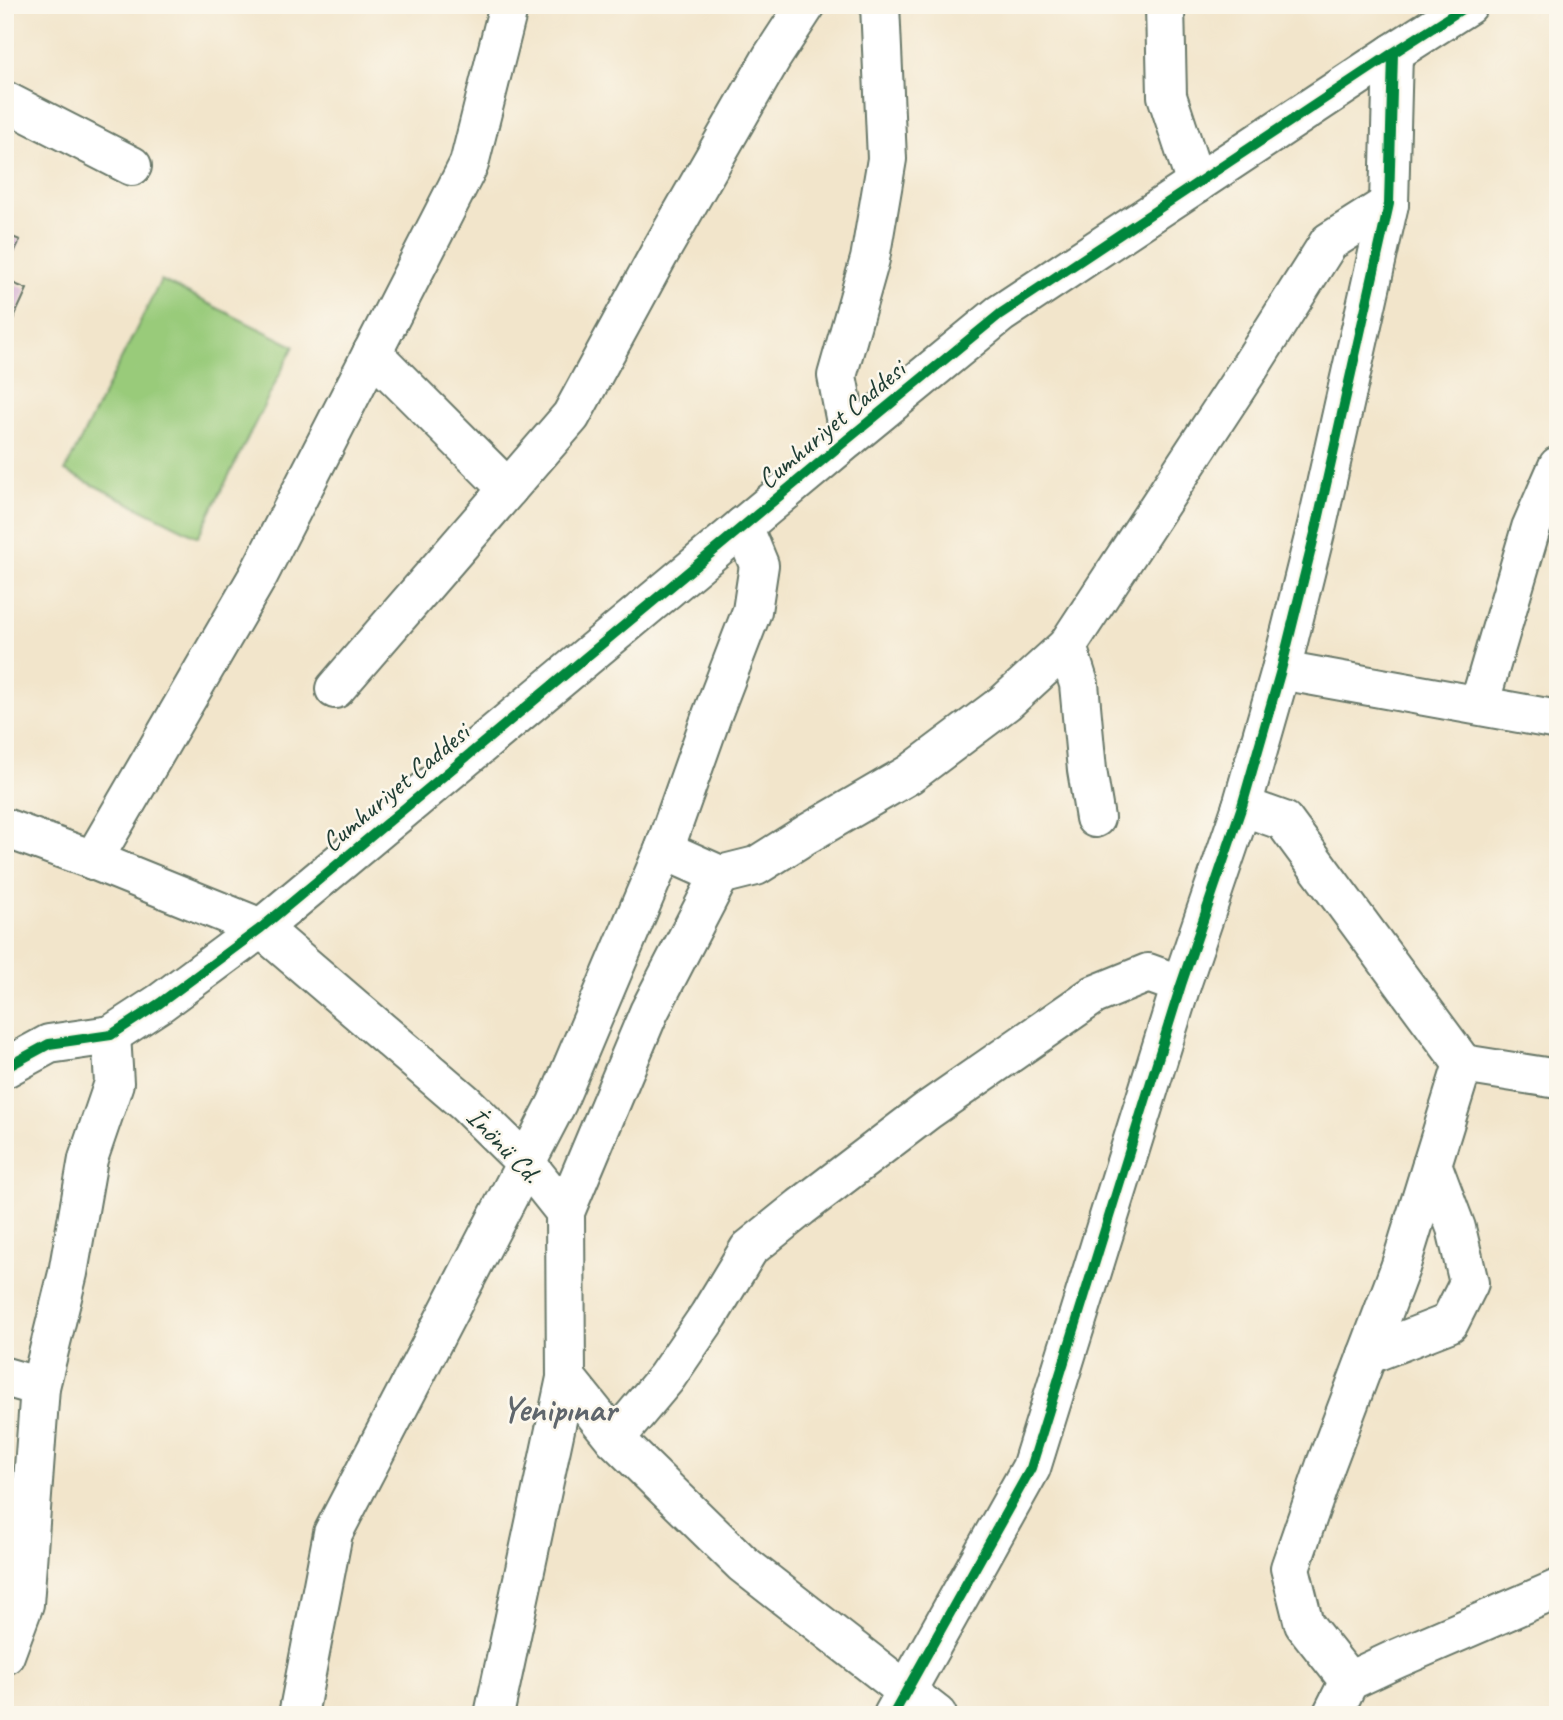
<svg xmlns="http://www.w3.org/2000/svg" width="1563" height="1720" viewBox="0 0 1563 1720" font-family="Caveat,sans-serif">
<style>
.green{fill:#99cb7a;stroke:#5c8457;stroke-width:2}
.building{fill:#d5b2d3}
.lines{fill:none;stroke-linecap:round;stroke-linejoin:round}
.minor-casing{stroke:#697869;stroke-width:42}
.minor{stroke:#fff;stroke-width:38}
.cycleway-casing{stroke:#fbf7ec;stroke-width:15}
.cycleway{stroke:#00873e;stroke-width:10}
.labels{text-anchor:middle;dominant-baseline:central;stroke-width:5;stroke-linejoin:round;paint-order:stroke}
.street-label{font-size:28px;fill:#1f3d34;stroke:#fbf7ec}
.district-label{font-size:35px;font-weight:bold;fill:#5f666c;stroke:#fbf7ec}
</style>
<rect width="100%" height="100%" fill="#fbf7ec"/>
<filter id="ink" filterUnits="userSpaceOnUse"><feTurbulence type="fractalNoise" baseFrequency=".0143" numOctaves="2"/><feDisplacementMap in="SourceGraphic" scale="14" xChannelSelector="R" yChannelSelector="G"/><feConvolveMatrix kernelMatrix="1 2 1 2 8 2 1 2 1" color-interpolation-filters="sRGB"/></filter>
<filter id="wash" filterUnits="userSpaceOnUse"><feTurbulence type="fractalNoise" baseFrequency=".00686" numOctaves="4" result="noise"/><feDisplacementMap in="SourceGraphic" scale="28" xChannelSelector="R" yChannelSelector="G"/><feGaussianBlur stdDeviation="1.57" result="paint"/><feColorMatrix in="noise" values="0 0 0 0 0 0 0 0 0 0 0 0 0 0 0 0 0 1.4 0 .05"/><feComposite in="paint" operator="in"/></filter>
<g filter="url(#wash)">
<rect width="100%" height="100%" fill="#f2e5cb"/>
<polygon class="green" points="161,280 294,346 198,537 65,471"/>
<g id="blocks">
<g class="building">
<polygon points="5,234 20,240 5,272"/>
<polygon points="5,280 27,289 5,337"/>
</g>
</g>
</g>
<g filter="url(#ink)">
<use href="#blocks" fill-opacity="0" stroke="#697869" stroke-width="2"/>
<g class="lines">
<defs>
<g id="minor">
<polyline points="1165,5 1167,96 1196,184"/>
<polyline points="5,101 132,166"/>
<polyline points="372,353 508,489"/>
<polyline points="849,438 837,376 870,259 887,159 880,5"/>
<polyline points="1067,646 1079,684 1087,770 1095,818"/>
<polyline points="1281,670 1558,720"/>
<polyline points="335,689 571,416 659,254 772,57 806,5"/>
<polyline points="1479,705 1531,528 1558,466"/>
<polyline points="1242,806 1284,821 1463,1064"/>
<polyline points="5,828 93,860 261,928 465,1103 526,1163 565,1212 566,1378 494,1715"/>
<polyline points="664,850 720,875 756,866 807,834 910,774 1006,702 1067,646 1248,370 1329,242 1389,204"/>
<polyline points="93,860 258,576 469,164 509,5"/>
<polyline points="5,1068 49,1044 111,1035 160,1003 261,928 849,438 1000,314 1393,53 1468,5"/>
<polyline points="565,1212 649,1012 720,875"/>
<polyline points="1367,1355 1449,1323 1469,1283 1456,1228 1432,1164"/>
<polyline points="5,1377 40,1387"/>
<polyline points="566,1378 615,1439 743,1564 937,1715"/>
<polyline points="615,1439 666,1378 709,1315 749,1249 801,1207 927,1111 1094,995 1148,973 1181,985"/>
<polyline points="5,1655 24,1604 40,1387 68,1273 88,1159 114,1083 111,1035"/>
<polyline points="1349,1681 1304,1624 1290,1568 1326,1464 1400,1268 1463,1064 1558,1079"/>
<polyline points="298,1715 333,1533 557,1103 664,850 712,715 752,611 759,565 743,526"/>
<polyline points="893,1715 1031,1468 1181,985 1242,806 1281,670 1317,525 1389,204 1393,53"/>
<polyline points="1332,1715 1349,1681 1396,1659 1558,1589"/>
</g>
</defs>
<use href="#minor" class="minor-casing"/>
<use href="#minor" class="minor"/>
<defs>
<g id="cycleway">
<polyline points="5,1068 49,1044 111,1035 160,1003 261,928 849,438 1000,314 1393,53 1468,5"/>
<polyline points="893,1715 1031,1468 1181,985 1242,806 1281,670 1317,525 1389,204 1393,53"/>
</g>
</defs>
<use href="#cycleway" class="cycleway-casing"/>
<use href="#cycleway" class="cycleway"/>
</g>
</g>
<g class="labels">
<g class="street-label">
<text transform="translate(831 424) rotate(-40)">Cumhuriyet Caddesi</text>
<text transform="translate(395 787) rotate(-40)">Cumhuriyet Caddesi</text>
<text transform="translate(504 1145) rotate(46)">İnönü Cd.</text>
</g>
<g class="district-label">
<text x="559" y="1409">Yenipınar</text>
</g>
</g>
<rect width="1563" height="1720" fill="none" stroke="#fbf7ec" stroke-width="28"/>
</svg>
